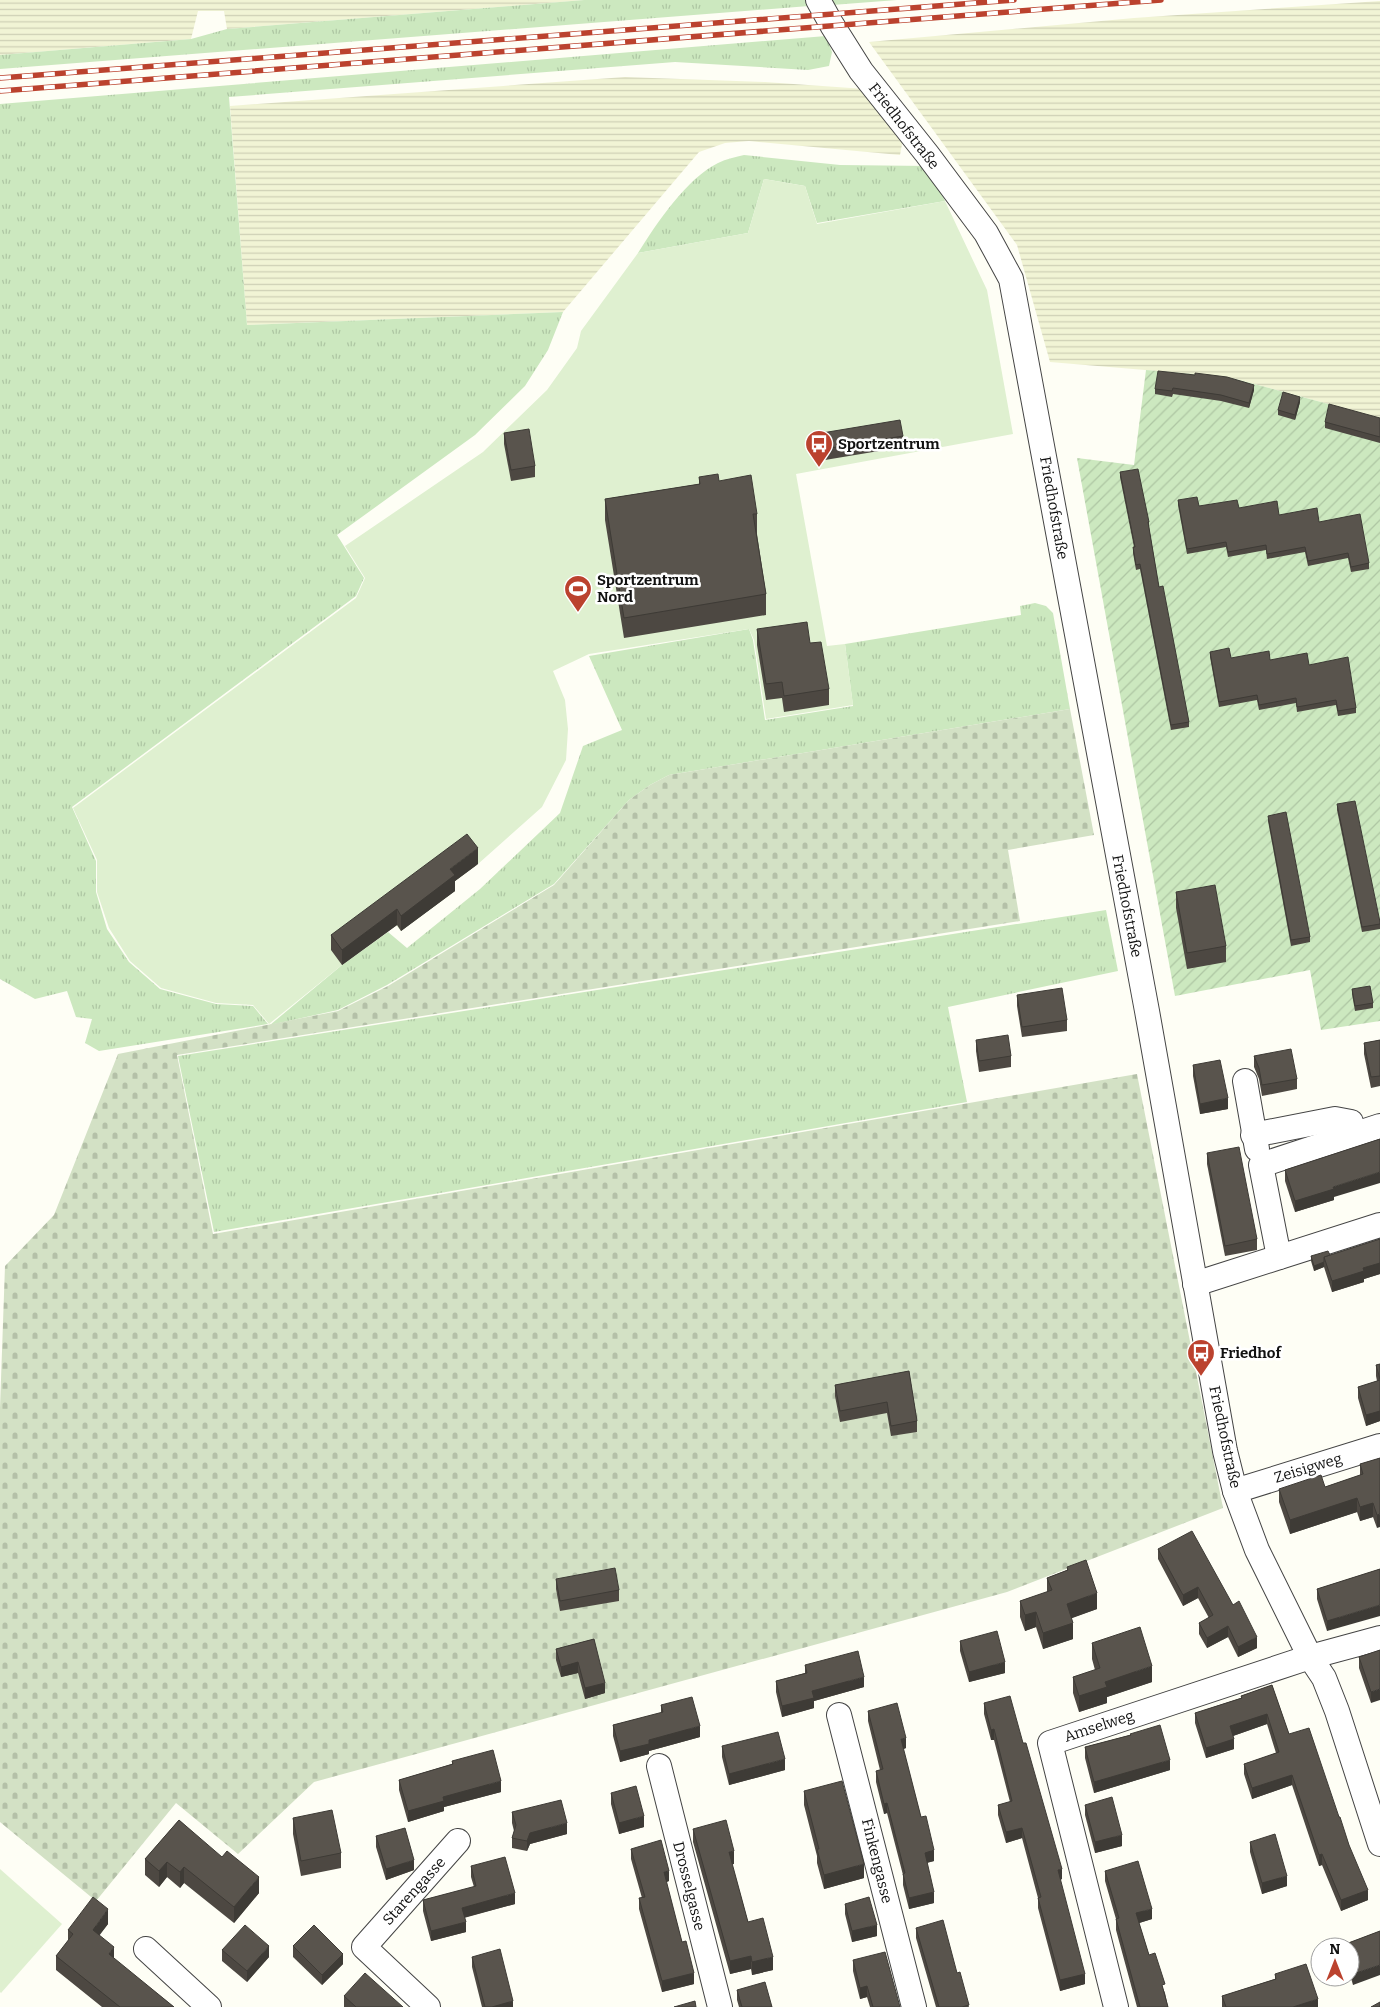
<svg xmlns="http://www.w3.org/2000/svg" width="1380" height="2007" viewBox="0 0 1380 2007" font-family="Bitter,serif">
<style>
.farmland{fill:url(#farmland-rules)}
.grass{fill:url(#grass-tufts)}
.cemetery{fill:url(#cemetery-stones)}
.garden{fill:url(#garden-furrows)}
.pitch{fill:#dff0d0}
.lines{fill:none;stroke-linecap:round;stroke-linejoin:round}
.minor-casing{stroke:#444;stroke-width:26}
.minor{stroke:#fff;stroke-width:24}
.rail-casing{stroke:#bb422e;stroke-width:5.5}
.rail{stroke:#fff;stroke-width:4;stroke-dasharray:11;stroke-linecap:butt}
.wall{fill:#4d4842}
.shaded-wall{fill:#3e3b36}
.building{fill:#59544d;stroke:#3e3b36}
.labels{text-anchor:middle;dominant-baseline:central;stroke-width:5;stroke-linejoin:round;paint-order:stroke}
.street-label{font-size:15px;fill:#111;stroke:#fff}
.poi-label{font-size:15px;font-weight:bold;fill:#111;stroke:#fff;text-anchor:start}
</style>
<defs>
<pattern id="farmland-rules" width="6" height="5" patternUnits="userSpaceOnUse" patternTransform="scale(1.25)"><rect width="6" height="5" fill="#f1f4d5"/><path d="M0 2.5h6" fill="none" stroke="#ced0b6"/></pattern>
<pattern id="grass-tufts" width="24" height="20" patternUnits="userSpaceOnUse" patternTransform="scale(1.25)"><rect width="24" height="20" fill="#cce8bf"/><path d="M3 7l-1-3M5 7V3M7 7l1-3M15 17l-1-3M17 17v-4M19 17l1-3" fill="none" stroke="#aec6a3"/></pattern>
<pattern id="cemetery-stones" width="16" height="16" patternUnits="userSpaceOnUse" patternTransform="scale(1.25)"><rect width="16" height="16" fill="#d3e1c5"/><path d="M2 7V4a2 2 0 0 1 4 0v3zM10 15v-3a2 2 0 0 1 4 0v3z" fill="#b4c0a8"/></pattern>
<pattern id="garden-furrows" width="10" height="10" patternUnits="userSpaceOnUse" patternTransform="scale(1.25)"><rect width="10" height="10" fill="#cce8bf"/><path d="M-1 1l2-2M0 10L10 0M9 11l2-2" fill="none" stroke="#aec6a3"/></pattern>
</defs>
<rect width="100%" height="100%" fill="#fefef5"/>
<g class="farmland">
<polygon points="0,0 584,0 227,29 224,11 198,11 191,39 0,55"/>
<polygon points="1380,1 1380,418 1228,377 1050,362 1017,245 869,42 1134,18"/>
<polygon points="625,77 765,82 865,89 903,139 900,155 749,141 725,143 699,152 563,312 247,325 230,106"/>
</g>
<g class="grass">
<polygon points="584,0 806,0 809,6 0,69 0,55 191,39 227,29"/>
<polygon points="829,0 897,0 832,5"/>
<polygon points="826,36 832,52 829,66 808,70 675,62 229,97 247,325 563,312 548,350 525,386 475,435 337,535 364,578 356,596 72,807 96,861 96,892 107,929 129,962 160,989 216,1004 253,1006 268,1024 99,1051 85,1043 92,1019 76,1017 67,991 35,999 0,979 0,104"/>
<path d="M744,155L840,165L928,166L945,201L817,223L805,186L764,179L748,233L638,253C656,224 687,178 718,163C726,159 736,157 744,155Z"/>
<polygon points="1035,603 1046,606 1053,613 1070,709 669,775 650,785 629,800 554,884 387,985 338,1010 270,1025 342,965 388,932 407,948 480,889 560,813 583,746 622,730 589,656 749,629 753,640 765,720 853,706 845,644 1021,615 1020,606"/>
<polygon points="1106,910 1118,971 948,1007 967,1102 214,1232 178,1056"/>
</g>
<polygon class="cemetery" points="1070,709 1094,835 1008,850 1020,921 177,1055 213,1234 1137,1074 1223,1508 1007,1592 314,1782 238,1854 176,1803 96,1901 0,1822 0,1408 5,1266 54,1215 118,1054 338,1011 388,986 554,885 629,800 650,785 669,775"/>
<polygon class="garden" points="1146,370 1228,377 1380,418 1380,1021 1321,1030 1310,970 1175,996 1077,458 1134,465"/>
<g class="pitch">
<polygon points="764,179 805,186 817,224 945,201 987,290 1013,434 796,474 827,646 845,644 853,705 766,719 754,640 749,629 589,654 553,671 565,700 568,729 566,760 542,807 478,864 451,884 455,891 401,931 396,925 342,965 269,1024 253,1005 216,1003 161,988 130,961 109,928 97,892 97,860 73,808 356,598 365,578 345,546 483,452 547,390 577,348 581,331 638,253 748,233"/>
<polygon points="0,1869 62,1924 1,1993 0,1992"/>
</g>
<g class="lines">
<defs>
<g id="minor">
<polyline points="818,0 832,25 861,71 927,154 986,233 1011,279 1147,1011 1225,1451 1235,1491 1257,1550 1310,1657 1324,1678 1337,1711 1380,1844"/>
<polyline points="1245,1081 1257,1149"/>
<polyline points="1253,1135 1335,1119 1351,1122 1354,1134"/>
<polyline points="1279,1257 1261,1165 1380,1126"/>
<polyline points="1195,1284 1380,1225"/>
<polyline points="1235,1491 1380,1446"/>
<polyline points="839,1715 914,2007"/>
<polyline points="659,1766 720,2007"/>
<polyline points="146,1949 209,2007"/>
<polyline points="428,2007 364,1947 458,1841"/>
<polyline points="1116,2007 1050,1743 1310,1657 1380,1638"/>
</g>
</defs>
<use href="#minor" class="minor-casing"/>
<use href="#minor" class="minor"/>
<defs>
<g id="rail">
<polyline points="0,78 1014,0"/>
<polyline points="0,91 1161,0"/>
</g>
</defs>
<use href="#rail" class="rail-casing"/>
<use href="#rail" class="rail"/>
</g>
<g class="wall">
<polygon points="1195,375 1254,390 1249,408 1221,401 1173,394 1172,397 1155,394 1155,389"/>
<polygon points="1300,402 1295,420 1278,415 1278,410"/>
<polygon points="1380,418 1380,443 1325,428 1325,422"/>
<polygon points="504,433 535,466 535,477 511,481 504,444"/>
<polygon points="822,433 903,436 903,447 825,460 822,443"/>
<polygon points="1120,472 1149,522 1149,527 1159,587 1189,722 1189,727 1171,730 1140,569 1136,570 1133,553 1133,547 1134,547 1120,477"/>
<polygon points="699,477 719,481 757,514 757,534 766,594 766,615 624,638 605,520 605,499 699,484"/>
<polygon points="1178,500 1199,506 1239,508 1319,522 1369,563 1369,569 1351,572 1348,558 1308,566 1305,552 1267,559 1266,550 1228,557 1226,547 1187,554 1178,505"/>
<polygon points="757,629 829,689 829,705 784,712 782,698 766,700 757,645"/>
<polygon points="1210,652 1231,658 1270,660 1309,665 1356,708 1356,713 1338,716 1336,705 1297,712 1296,703 1259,710 1257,700 1219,707 1210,657"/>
<polygon points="1337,804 1380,922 1380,929 1362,932 1337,810"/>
<polygon points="1268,816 1310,937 1310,942 1291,946 1268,821"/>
<polygon points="478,864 455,881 455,891 401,931 397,925 342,965 331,950 331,935"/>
<polygon points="1176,892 1226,946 1226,962 1187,969 1176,908"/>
<polygon points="1352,989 1373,1003 1373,1008 1355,1011 1352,994"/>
<polygon points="1017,995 1067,1020 1067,1031 1022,1037 1017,1006"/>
<polygon points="976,1040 1011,1056 1011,1067 979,1072 976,1051"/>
<polygon points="1380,1040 1380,1086 1371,1088 1364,1054 1364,1043"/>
<polygon points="1254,1056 1297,1079 1297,1089 1262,1096 1259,1079 1254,1067"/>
<polygon points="1193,1065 1228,1109 1200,1114 1193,1076"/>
<polygon points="1207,1153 1257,1239 1257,1250 1225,1256 1207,1164"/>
<polygon points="1285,1170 1334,1197 1334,1200 1295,1212 1285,1181"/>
<polygon points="1380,1239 1380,1274 1364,1279 1364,1282 1332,1292 1324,1267 1314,1271 1311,1261 1311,1256 1330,1255"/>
<polygon points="1380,1364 1380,1421 1366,1426 1358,1398 1358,1387 1377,1381 1376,1376 1376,1365"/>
<polygon points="909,1371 917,1421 917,1432 891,1436 887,1413 840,1422 835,1396 835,1385"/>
<polygon points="1380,1458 1377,1528 1373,1517 1360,1521 1357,1512 1290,1534 1279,1502 1279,1489 1325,1487 1360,1475 1360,1464"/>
<polygon points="1158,1549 1233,1605 1257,1648 1238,1657 1228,1637 1207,1648 1199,1634 1199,1623 1209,1618 1198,1598 1183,1606 1158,1559"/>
<polygon points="1067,1567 1097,1609 1071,1618 1073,1639 1043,1649 1036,1627 1025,1631 1020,1617 1020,1601 1047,1592 1047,1578 1067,1570"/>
<polygon points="1380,1569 1327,1631 1317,1599 1317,1589"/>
<polygon points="556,1579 619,1590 619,1601 560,1611 556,1589"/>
<polygon points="594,1639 605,1693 585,1699 578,1673 561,1677 556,1660 556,1649"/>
<polygon points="960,1641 1005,1673 969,1682 960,1651"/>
<polygon points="1092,1643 1152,1682 1107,1697 1107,1703 1079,1712 1073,1693 1073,1677 1095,1670 1092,1659"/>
<polygon points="1380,1650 1371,1703 1359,1668 1359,1657"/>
<polygon points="805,1665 864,1687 814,1701 814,1708 782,1717 776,1692 776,1681 805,1673"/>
<polygon points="1272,1685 1289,1734 1339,1817 1368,1900 1341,1911 1322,1865 1319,1866 1292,1785 1252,1799 1244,1774 1244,1764 1276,1753 1267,1724 1233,1736 1234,1749 1206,1758 1195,1723 1195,1713 1241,1698 1241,1696"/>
<polygon points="984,1703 1023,1743 1062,1879 1060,1880 1085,1984 1060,1991 1038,1908 1038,1898 1022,1838 1006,1843 998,1815 998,1805 1010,1802 994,1740 991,1740 984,1714"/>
<polygon points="661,1705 700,1737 649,1751 649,1754 620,1762 613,1736 613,1725 661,1713"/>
<polygon points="868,1711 906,1748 903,1749 921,1817 934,1861 927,1863 934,1903 909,1909 903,1885 903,1875 887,1813 884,1814 876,1782 876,1771 880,1770 868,1721"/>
<polygon points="1130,1734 1170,1770 1094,1793 1085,1758 1085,1747 1130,1735"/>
<polygon points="722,1746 785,1770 729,1785 722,1757"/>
<polygon points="452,1761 501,1792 444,1807 444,1811 408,1822 399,1790 399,1780 452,1764"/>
<polygon points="804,1791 864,1878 824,1889 817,1863 817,1856 804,1805"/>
<polygon points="611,1793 644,1827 619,1834 611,1804"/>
<polygon points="1085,1805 1122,1846 1095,1853 1085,1815"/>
<polygon points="512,1812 567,1834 530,1844 527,1851 512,1848 512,1838 514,1831 512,1823"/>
<polygon points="293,1818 341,1853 341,1868 301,1876 293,1834"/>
<polygon points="179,1820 259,1893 234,1923 184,1883 180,1888 167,1877 159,1887 145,1875 145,1859"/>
<polygon points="693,1829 734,1864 732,1864 748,1922 773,1970 752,1975 751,1969 730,1974 693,1842"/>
<polygon points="376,1836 414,1870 386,1880 376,1847"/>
<polygon points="1250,1842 1287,1886 1262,1894 1250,1852"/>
<polygon points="631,1849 669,1881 666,1882 682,1942 694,1984 662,1992 639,1909 639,1898 642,1898 631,1859"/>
<polygon points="471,1866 515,1904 464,1918 466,1932 431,1941 423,1911 423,1900 474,1887 471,1877"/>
<polygon points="1105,1871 1152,1919 1139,1923 1149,1955 1165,1993 1168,2007 1137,2007 1116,1930 1116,1919 1105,1881"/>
<polygon points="845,1904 877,1936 852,1942 845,1914"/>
<polygon points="108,1924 99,1935 114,1959 174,2007 102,2007 56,1970 56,1956 68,1941 68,1930"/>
<polygon points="916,1928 957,1973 969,2007 936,2007 916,1938"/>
<polygon points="1380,1931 1353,1985 1350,1975 1350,1947 1343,1947 1343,1945"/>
<polygon points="293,1946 343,1964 322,1985 293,1957"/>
<polygon points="222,1950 269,1957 247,1982 222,1961"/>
<polygon points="472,1957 513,2007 482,2007 472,1967"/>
<polygon points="853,1960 900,2007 870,2007 867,1997 860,1999 853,1971"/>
<polygon points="1275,1974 1318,2007 1222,2007 1222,1996 1275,1979"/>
<polygon points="737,1990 772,2007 739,2007 737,2000"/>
<polygon points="344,1996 403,2007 344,2007"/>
</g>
<g class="shaded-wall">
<polygon points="1254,385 1254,390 1249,408 1249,403"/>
<polygon points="1300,397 1300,402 1295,420 1295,415"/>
<polygon points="478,848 478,864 455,881 455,891 401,931 401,916 450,869"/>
<polygon points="397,909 397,925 342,965 342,950"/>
<polygon points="1228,1098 1228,1109 1200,1114 1200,1104"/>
<polygon points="1380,1172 1380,1183 1334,1197 1334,1200 1295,1212 1295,1201 1333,1187"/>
<polygon points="1324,1262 1324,1267 1314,1271 1314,1266"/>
<polygon points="1380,1263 1380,1274 1364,1279 1364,1282 1332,1292 1332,1281 1363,1268"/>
<polygon points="1380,1411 1380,1421 1366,1426 1366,1415"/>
<polygon points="1357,1498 1357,1512 1290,1534 1290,1520"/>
<polygon points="1373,1503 1373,1517 1360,1521 1360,1507"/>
<polygon points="1380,1514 1380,1527 1377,1528 1377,1515"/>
<polygon points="1198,1587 1198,1598 1183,1606 1183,1595"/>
<polygon points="1097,1593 1097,1609 1067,1620 1067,1604"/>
<polygon points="1380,1605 1380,1616 1327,1631 1327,1621"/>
<polygon points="1036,1612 1036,1627 1025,1631 1025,1615"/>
<polygon points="1073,1623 1073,1639 1043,1649 1043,1633"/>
<polygon points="1228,1626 1228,1637 1207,1648 1207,1638"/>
<polygon points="1257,1637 1257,1648 1238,1657 1238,1647"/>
<polygon points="578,1662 578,1673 561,1677 561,1667"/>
<polygon points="1005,1662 1005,1673 969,1682 969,1672"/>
<polygon points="1152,1666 1152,1682 1107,1697 1107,1703 1079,1712 1079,1696 1105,1682"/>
<polygon points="864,1677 864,1687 814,1701 814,1708 782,1717 782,1706 812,1691"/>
<polygon points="605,1683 605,1693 585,1699 585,1688"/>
<polygon points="1380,1689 1380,1700 1371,1703 1371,1692"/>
<polygon points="1267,1714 1267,1724 1230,1737 1230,1726"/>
<polygon points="700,1726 700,1737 649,1751 649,1754 620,1762 620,1751 649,1740"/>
<polygon points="994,1729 994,1740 991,1740 991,1730"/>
<polygon points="906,1738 906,1748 901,1750 901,1739"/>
<polygon points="1234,1739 1234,1749 1206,1758 1206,1748"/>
<polygon points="785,1759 785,1770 729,1785 729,1774"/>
<polygon points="1170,1760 1170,1770 1094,1793 1094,1782"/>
<polygon points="1292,1775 1292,1785 1252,1799 1252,1788"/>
<polygon points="501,1781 501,1792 444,1807 444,1811 408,1822 408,1811 443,1797"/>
<polygon points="887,1803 887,1813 884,1814 884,1804"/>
<polygon points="644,1816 644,1827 619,1834 619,1823"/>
<polygon points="567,1823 567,1834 530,1844 527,1851 527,1841 530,1833"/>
<polygon points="1022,1828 1022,1838 1006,1843 1006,1832"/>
<polygon points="1122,1835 1122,1846 1095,1853 1095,1842"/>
<polygon points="934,1850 934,1861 925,1863 925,1853"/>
<polygon points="734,1851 734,1864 729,1865 729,1852"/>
<polygon points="1322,1854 1322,1865 1319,1866 1319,1855"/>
<polygon points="414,1860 414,1870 386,1880 386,1869"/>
<polygon points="167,1862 167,1877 159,1887 159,1871"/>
<polygon points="864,1864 864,1878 824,1889 824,1875"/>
<polygon points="184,1867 184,1883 180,1888 180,1872"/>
<polygon points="1062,1869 1062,1879 1058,1880 1058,1870"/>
<polygon points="669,1871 669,1881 664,1883 664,1872"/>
<polygon points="1287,1876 1287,1886 1262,1894 1262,1883"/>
<polygon points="259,1877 259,1893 234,1923 234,1907"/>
<polygon points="1368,1890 1368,1900 1341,1911 1341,1900"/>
<polygon points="934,1892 934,1903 909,1909 909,1898"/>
<polygon points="515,1893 515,1904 462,1918 462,1908"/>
<polygon points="108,1909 108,1924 93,1944 93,1930"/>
<polygon points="1152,1909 1152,1919 1136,1924 1136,1913"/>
<polygon points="466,1922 466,1932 431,1941 431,1931"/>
<polygon points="877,1925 877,1936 852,1942 852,1931"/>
<polygon points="269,1946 269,1957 247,1982 247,1971"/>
<polygon points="114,1947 114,1962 109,1954"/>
<polygon points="343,1954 343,1964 322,1985 322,1975"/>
<polygon points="751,1956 751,1969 730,1974 730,1961"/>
<polygon points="773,1957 773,1970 752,1975 752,1962"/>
<polygon points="1380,1965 1380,1975 1353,1985 1353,1974"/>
<polygon points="694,1973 694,1984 662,1992 662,1981"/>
<polygon points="1085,1974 1085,1984 1060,1991 1060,1980"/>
<polygon points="867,1986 867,1997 860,1999 860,1988"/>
<polygon points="1318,1999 1318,2007 1293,2007"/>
<polygon points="513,2001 513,2007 492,2007"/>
</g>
<g class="building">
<polygon points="1158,371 1195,375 1195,373 1227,377 1254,385 1249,403 1221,395 1173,388 1172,391 1155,389"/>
<polygon points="1283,392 1300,397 1295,415 1278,410"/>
<polygon points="1329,404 1380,418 1380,437 1325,422"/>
<polygon points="900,420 903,436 825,449 822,433"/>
<polygon points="529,429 535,466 511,470 504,433"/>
<polygon points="1138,469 1149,522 1148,522 1159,587 1163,586 1189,722 1171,725 1140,564 1136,565 1133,547 1135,547 1120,472"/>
<polygon points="718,474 719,481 751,475 757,514 753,514 766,594 624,618 605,499 700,484 699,477"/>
<polygon points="1197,497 1199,506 1237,500 1239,508 1277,501 1279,515 1317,508 1319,522 1360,514 1369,563 1351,567 1348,553 1308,561 1305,547 1267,554 1266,545 1228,552 1226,542 1187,549 1178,500"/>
<polygon points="807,622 810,643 821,642 829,689 784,696 782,682 766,684 757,629"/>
<polygon points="1229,648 1231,658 1269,651 1270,660 1307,653 1309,665 1348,657 1356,708 1338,711 1336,700 1297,707 1296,698 1259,705 1257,695 1219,702 1210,652"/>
<polygon points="1355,801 1380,922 1380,924 1362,927 1337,804"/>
<polygon points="1286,812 1310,937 1291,940 1268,816"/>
<polygon points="467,834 478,848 450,869 455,875 401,916 397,909 342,950 331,935"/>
<polygon points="1215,885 1226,946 1187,953 1176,892"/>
<polygon points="1370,986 1373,1003 1355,1006 1352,989"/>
<polygon points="1062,988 1067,1020 1022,1027 1017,995"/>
<polygon points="1008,1035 1011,1056 979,1061 976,1040"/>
<polygon points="1380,1040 1380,1076 1371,1077 1364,1043"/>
<polygon points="1291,1049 1297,1079 1262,1085 1259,1068 1254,1056"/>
<polygon points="1220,1060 1228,1098 1200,1104 1193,1065"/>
<polygon points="1380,1139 1380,1172 1333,1187 1334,1189 1295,1201 1285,1170"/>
<polygon points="1239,1147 1257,1239 1225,1246 1207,1153"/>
<polygon points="1380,1239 1380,1263 1363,1268 1364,1271 1332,1281 1324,1257"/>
<polygon points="1328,1251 1330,1255 1324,1257 1324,1262 1314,1266 1311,1256"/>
<polygon points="1380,1364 1380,1379 1376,1365"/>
<polygon points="909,1371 917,1421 891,1426 887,1402 840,1411 835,1385"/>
<polygon points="1380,1380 1380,1411 1366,1415 1358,1387"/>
<polygon points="1380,1458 1380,1514 1377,1515 1373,1503 1360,1507 1357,1498 1290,1520 1279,1489 1321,1475 1325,1487 1363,1474 1360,1464"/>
<polygon points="1192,1531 1233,1605 1239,1601 1257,1637 1238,1647 1228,1626 1207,1638 1199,1623 1213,1615 1198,1587 1183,1595 1158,1549"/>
<polygon points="1086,1560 1097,1593 1067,1604 1073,1623 1043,1633 1036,1612 1025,1615 1020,1601 1052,1590 1047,1578 1068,1570 1067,1567"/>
<polygon points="615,1568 619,1590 560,1601 556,1579"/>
<polygon points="1380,1569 1380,1605 1327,1621 1317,1589"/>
<polygon points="1140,1627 1152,1666 1105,1682 1107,1687 1079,1696 1073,1677 1100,1668 1092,1643"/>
<polygon points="997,1631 1005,1662 969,1672 960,1641"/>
<polygon points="594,1639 605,1683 585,1688 578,1662 561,1667 556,1649"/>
<polygon points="1380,1650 1380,1689 1371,1692 1359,1657"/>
<polygon points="858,1651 864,1677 812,1691 814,1698 782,1706 776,1681 807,1673 805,1665"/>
<polygon points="1272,1685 1289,1734 1309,1728 1339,1817 1340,1817 1349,1845 1368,1890 1341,1900 1322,1854 1319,1855 1292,1775 1252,1788 1244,1764 1279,1752 1267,1714 1230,1726 1234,1739 1206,1748 1195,1713 1242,1698 1241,1696"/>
<polygon points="1010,1696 1023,1743 1026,1743 1062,1869 1058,1870 1085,1974 1060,1980 1038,1898 1041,1897 1022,1828 1006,1832 998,1805 1012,1801 994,1729 991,1730 984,1703"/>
<polygon points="692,1697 700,1726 649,1740 649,1744 620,1751 613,1725 663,1712 661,1705"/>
<polygon points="897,1703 906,1738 901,1739 921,1817 926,1816 934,1850 925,1853 934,1892 909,1898 903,1874 905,1873 887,1803 884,1804 876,1771 883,1769 868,1711"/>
<polygon points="1160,1725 1170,1760 1094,1782 1085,1747 1131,1735 1130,1734"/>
<polygon points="778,1732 785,1759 729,1774 722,1746"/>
<polygon points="493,1750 501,1781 443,1797 444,1801 408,1811 399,1780 453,1764 452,1761"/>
<polygon points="842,1781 864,1864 824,1875 817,1849 819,1849 804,1791"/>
<polygon points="636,1786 644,1816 619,1823 611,1793"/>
<polygon points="1112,1797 1122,1835 1095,1842 1085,1805"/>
<polygon points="561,1800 567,1823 530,1833 527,1841 512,1838 516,1825 512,1812"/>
<polygon points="332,1810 341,1853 301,1861 293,1818"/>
<polygon points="179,1820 222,1857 227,1851 259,1877 234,1907 184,1867 180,1872 167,1862 159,1871 145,1859"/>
<polygon points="726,1820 734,1851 729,1852 748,1922 763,1918 773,1957 752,1962 751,1956 730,1961 693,1829"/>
<polygon points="405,1828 414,1860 386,1869 376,1836"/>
<polygon points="1275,1834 1287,1876 1262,1883 1250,1842"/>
<polygon points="661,1840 669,1871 664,1872 682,1942 686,1941 694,1973 662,1981 639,1898 645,1897 631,1849"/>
<polygon points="505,1857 515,1893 462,1908 466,1922 431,1931 423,1900 476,1886 471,1866"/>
<polygon points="1138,1861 1152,1909 1136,1913 1149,1955 1155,1953 1165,1984 1162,1985 1168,2007 1140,2007 1116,1919 1119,1918 1105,1871"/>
<polygon points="93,1897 108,1909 93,1930 114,1947 109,1954 174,2007 120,2007 56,1956 73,1934 68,1930"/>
<polygon points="869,1897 877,1925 852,1931 845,1904"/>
<polygon points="943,1920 957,1973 960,1972 969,2005 962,2007 939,2007 916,1928"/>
<polygon points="245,1925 269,1946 247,1971 222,1950"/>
<polygon points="314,1925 343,1954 322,1975 293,1946"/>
<polygon points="1380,1931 1380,1965 1353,1974 1350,1964 1350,1947 1344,1947 1343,1945"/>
<polygon points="500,1949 513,2001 492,2007 485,2007 472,1957"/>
<polygon points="885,1952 900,2007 873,2007 867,1986 860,1988 853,1960"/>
<polygon points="1306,1964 1318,1999 1293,2007 1226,2007 1222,1996 1276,1979 1275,1974"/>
<polygon points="365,1973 403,2007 356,2007 344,1996"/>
<polygon points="765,1982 772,2007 742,2007 737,1990"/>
<polygon points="695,2001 696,2007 674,2007"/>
<polygon points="1380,2002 1380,2007 1371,2007"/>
</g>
<defs>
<symbol id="bus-pin" viewBox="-11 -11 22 30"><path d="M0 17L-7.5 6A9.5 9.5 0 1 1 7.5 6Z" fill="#bb422e" stroke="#fff"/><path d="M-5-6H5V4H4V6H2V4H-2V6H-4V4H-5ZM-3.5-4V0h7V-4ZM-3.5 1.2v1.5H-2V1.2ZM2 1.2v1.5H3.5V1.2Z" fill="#fff"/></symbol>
<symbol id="stadium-pin" viewBox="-11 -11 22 30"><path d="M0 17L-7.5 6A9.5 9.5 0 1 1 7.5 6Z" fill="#bb422e" stroke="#fff"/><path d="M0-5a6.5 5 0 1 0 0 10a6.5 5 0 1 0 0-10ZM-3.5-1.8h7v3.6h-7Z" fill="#fff"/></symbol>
</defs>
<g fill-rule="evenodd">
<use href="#bus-pin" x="803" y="428" width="32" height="43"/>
<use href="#stadium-pin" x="562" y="573" width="32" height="43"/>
<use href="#bus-pin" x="1185" y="1337" width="32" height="43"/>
</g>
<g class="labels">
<g class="street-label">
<text transform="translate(904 126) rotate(52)">Friedhofstraße</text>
<text transform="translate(1054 508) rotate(80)">Friedhofstraße</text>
<text transform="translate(1127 906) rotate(79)">Friedhofstraße</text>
<text transform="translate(1225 1437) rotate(78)">Friedhofstraße</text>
<text transform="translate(1308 1468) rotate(-17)">Zeisigweg</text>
<text transform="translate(1099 1726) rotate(-18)">Amselweg</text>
<text transform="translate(877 1861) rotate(76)">Finkengasse</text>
<text transform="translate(689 1886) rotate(76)">Drosselgasse</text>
<text transform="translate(414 1891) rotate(-48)">Starengasse</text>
</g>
<g class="poi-label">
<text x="838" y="444">Sportzentrum</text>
<text x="597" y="580">Sportzentrum<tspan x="597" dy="17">Nord</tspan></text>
<text x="1220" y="1353">Friedhof</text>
</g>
</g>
<g transform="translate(1335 1962)"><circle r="24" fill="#ffffff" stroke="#a0a0a0"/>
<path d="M0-4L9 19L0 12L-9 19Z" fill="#bb422e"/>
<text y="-8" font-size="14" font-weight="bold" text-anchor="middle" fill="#111111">N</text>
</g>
</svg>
